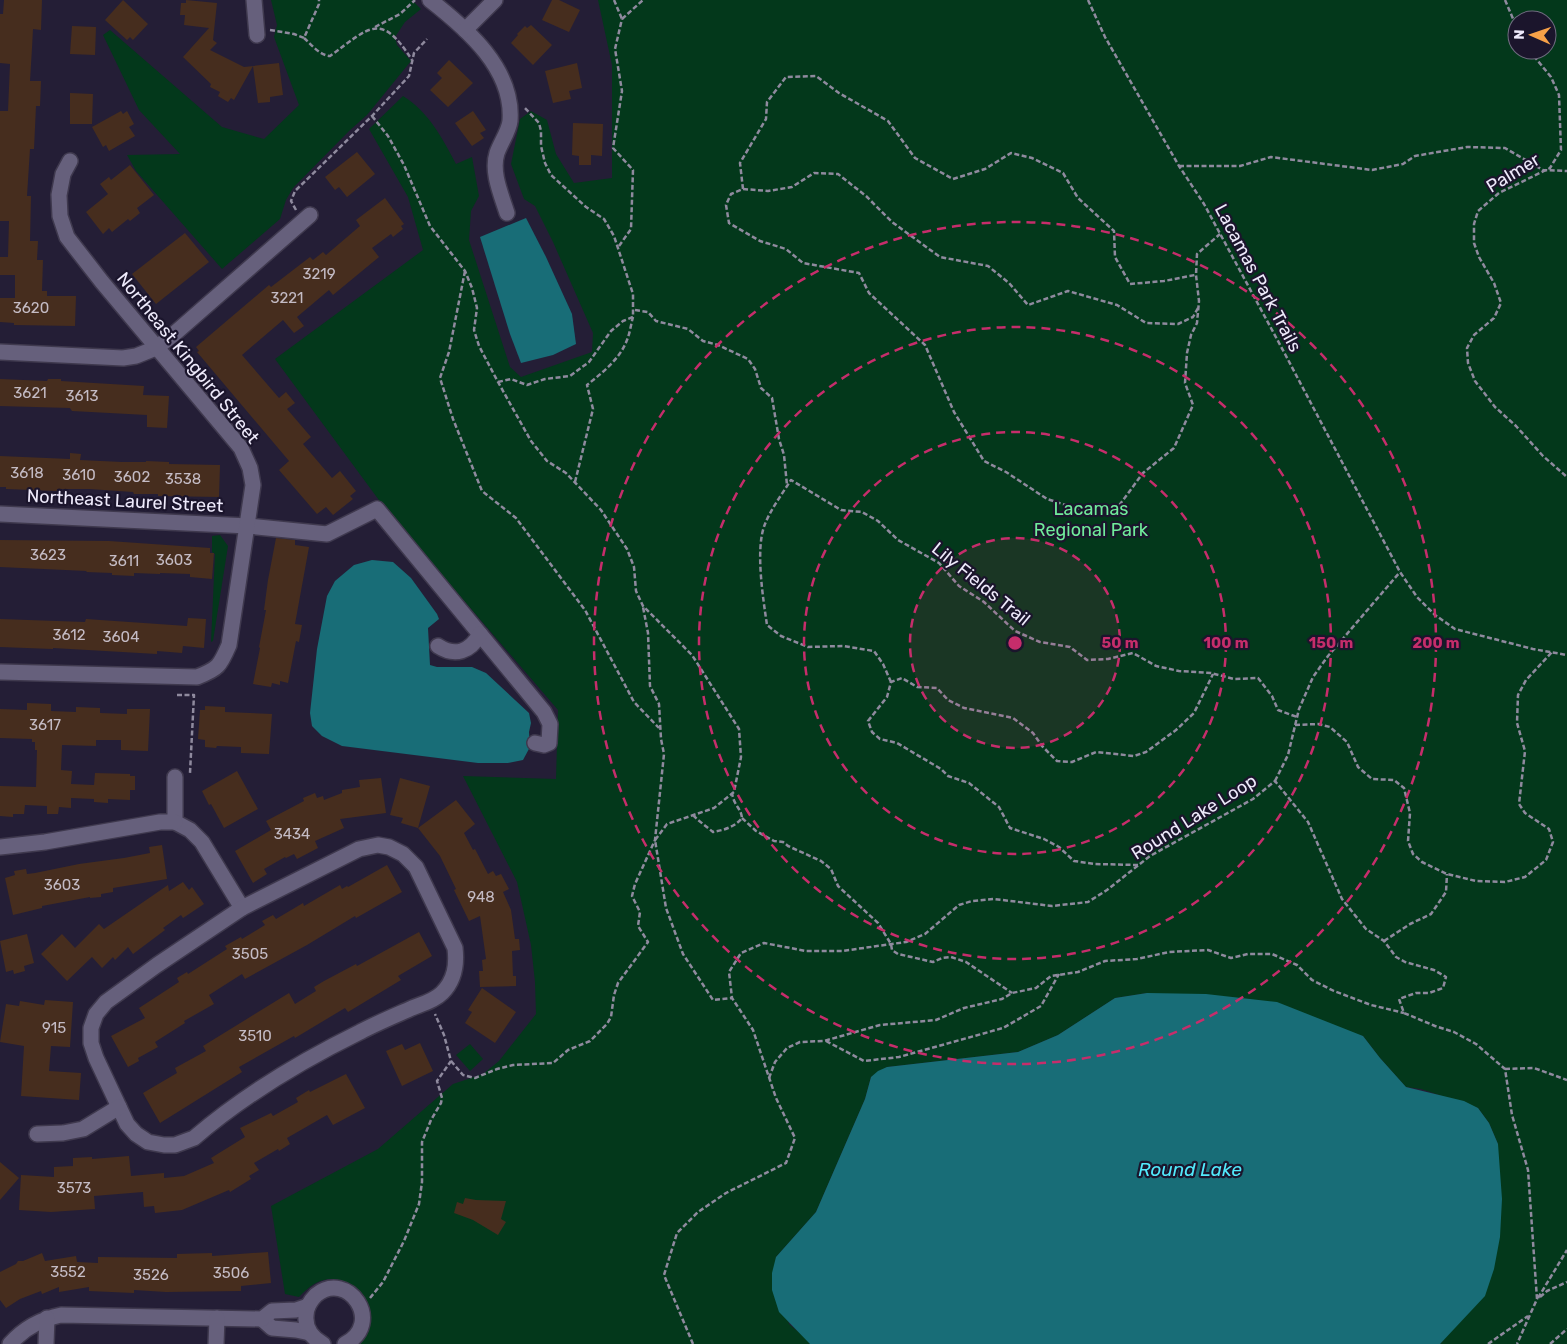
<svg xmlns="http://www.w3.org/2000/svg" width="1567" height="1344" viewBox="0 0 1567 1344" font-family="Rubik,sans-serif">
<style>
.green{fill:#03381b;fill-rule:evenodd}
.water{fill:#186d77}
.building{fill:#462d1e}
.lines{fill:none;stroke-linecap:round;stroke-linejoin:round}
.minor-casing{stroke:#3f394e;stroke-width:18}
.path{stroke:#8f8a9e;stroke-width:2.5;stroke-dasharray:5 2.5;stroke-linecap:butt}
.minor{stroke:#66607c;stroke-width:15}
.ring{fill:none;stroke:#c62d6b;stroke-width:2.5;stroke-dasharray:9 6}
.labels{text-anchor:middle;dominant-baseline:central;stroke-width:4.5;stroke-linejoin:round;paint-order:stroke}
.number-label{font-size:15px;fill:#c4bbc4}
.street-label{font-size:18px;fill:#eeeafb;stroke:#1b152c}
.park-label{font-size:18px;fill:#70ec9b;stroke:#1b152c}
.water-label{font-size:19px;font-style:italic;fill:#52eafc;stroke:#1b152c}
.centre{fill:#c62d6b;stroke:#1b152c;stroke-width:2.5}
.ring-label{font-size:15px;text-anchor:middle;font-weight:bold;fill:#c62d6b;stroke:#1b152c;stroke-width:4.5;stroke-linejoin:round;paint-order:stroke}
</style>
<rect width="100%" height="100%" fill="#241e36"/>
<g class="green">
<polygon points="271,0 412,0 421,9 405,22 395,37 397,45 411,61 367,115 349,131 293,188 286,200 280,219 222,269 136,171 127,155 180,154 139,110 103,35 110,30 222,127 264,139 299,105 274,37 277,25"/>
<path d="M598,0H1567V1344H1440L1452,1330L1498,1144L1489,1123L1478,1108L1421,1089L1406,1087L1380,1058L1363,1036L1147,993L1115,998L1058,1035L1018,1052L887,1067L871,1077L865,1099L816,1212L776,1257L789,1324L807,1339L810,1344H359C362,1339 368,1333 369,1328C371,1320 369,1305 365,1298C358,1286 338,1276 324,1280C314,1282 307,1289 299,1297L285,1294L271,1206L378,1149L453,1084L483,1074L499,1061L536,1014L535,982L531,945L517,882L463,776L556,779L558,710L387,511L275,359L423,250L408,197L369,129L403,96C428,111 443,139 456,164L472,157L479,196L471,211L469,240L510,367L521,377L592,352L593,333L553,242L535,206L524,199L511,164L520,119L531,111L547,120L556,154L574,183L612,178V65ZM1517,20H1547V50H1517Z"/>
<polygon points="220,535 228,546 213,641 211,642 215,554 212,552 212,536"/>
<polygon points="470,1044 483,1059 470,1071 456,1055"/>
</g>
<g class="water">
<polygon points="526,218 546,257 572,314 576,344 553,355 521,363 510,334 480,237"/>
<polygon points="372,560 393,562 411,578 437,614 439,619 428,628 430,665 437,667 472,667 486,673 529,713 531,723 529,732 530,747 523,760 508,763 478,763 342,746 322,736 312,726 310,713 317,649 327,596 335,581 354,565"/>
<polygon points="1147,993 1206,994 1277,1002 1363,1036 1380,1058 1406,1087 1464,1101 1478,1108 1489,1123 1498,1144 1502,1199 1500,1237 1494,1269 1485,1296 1440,1344 810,1344 779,1312 772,1290 772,1273 776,1257 816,1212 865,1099 871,1077 878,1071 887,1067 1018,1052 1058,1035 1115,998"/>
</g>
<g class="building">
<polygon points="4,0 42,0 41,30 33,29 32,48 30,81 41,81 40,106 36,106 34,149 30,149 27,196 31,196 30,241 38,241 37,260 43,260 42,291 47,291 47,296 76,296 75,326 14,325 14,323 0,322 0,298 15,298 15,275 0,275 0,257 8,257 9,221 0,221 0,111 8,111 10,64 0,63 0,14 3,14"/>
<polygon points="123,0 148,24 133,40 130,37 127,40 105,20"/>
<polygon points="186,0 217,3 213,40 217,43 210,50 244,67 279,63 283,95 270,97 270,102 258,103 253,66 234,100 231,98 228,102 218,96 220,92 210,87 211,84 183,57 209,28 184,25 185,15 180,15 181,3 186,3"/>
<polygon points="552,0 559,0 580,10 569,32 542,20"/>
<polygon points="531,25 552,45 533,65 511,43 518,35 517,34 525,26 527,28"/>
<polygon points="72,26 96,27 95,55 70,54"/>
<polygon points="449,60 473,83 448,107 430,90 442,78 437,73"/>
<polygon points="577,63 582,88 569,91 571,99 553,103 545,71"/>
<polygon points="70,93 93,94 92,124 70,124"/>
<polygon points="121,111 123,114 127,111 134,124 129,127 135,136 109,151 106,145 103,147 92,127"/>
<polygon points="473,111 486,130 480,133 484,138 472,146 455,123"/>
<polygon points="573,123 603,124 602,156 591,155 591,165 579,165 579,156 572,155"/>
<polygon points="357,152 375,174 347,197 339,187 335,190 325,177"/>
<polygon points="130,165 154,195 137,208 140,213 130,221 128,219 112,232 109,228 103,234 86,212 108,194 100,184 109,177 111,180"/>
<polygon points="385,198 404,224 401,226 403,229 393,237 391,234 372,248 379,257 333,295 329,290 297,317 304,326 294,333 283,320 242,355 279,398 286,392 295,403 287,409 311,437 303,444 332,478 340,471 356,491 350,496 353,499 333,515 326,507 317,514 279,470 289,461 197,352 199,351 196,347 269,285 271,287 310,257 313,260 323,252 326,255 360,226 356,220"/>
<polygon points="185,233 209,262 156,304 132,274"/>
<polygon points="0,379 47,381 48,379 61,379 61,381 144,386 143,395 169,396 167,428 147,427 147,415 72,411 70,408 0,406"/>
<polygon points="70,453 81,454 80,460 122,462 146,462 146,461 169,462 169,464 220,465 219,497 158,496 158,494 134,494 133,492 89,489 57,489 57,491 6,489 6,487 0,487 0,456 70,459"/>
<polygon points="276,538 295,540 295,545 309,547 295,624 302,625 299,642 296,641 288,683 280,681 280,685 272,683 271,687 253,684 260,648 259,647 266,610 264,610 268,580"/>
<polygon points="0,540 109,541 210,548 210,553 214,553 212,579 190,577 190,574 160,573 160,574 134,573 134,576 112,575 112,573 86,572 87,571 0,567"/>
<polygon points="188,618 206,619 204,648 183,646 182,653 157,651 157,654 53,648 53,649 0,647 0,619 85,622 86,619 187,626"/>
<polygon points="27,703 51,704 51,711 76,712 76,707 100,708 100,713 127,714 127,709 150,709 148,751 121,750 121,740 96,740 96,746 62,745 61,770 72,771 71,784 94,785 95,773 130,774 130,776 135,776 135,790 130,790 130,800 108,799 108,803 94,802 94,799 71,798 71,808 59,807 58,814 47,814 47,806 25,805 24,814 13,814 13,817 0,816 0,786 36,787 37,750 35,750 35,742 32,742 32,739 0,738 0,709 27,710"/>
<polygon points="205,706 225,707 225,712 272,714 269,754 241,753 241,747 217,746 216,748 205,747 205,740 198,739 200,710 205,710"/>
<polygon points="237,771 258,809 224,828 211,804 209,805 202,791"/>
<polygon points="381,778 386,813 340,819 344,828 315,841 318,848 297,859 294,854 286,858 285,857 264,869 267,874 253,883 235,851 271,830 266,821 304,801 303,798 315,793 317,798 323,796 324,800 342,793 342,790 360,787 359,780"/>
<polygon points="400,778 430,786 418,828 401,823 403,818 390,815"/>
<polygon points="456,800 475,824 464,833 473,850 475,849 488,874 493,871 496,876 501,874 509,889 503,892 511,910 515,939 519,939 520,950 512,951 513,976 516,976 516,986 480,987 479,971 483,971 482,960 486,959 480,916 469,921 454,890 456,889 440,856 418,828"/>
<polygon points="162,845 167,879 113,888 113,892 101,894 101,897 90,898 90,897 42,906 42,908 13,915 5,878 15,875 14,871 26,869 27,874 35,873 79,864 124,858 150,853 149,847"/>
<polygon points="387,865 402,892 356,918 355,916 307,945 245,979 242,974 209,995 214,1004 184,1021 185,1023 155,1042 158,1047 138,1058 139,1061 128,1067 111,1036 145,1018 139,1008 179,982 177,978 187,972 188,974 227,949 225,946 241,937 242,939 265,925 262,921 273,915 276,919 303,903 304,906 340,885 342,889 347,886 348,887"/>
<polygon points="183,882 189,890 192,887 204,904 183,918 181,915 163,928 165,930 133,954 128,947 115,960 113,957 102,968 92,957 67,981 41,954 62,934 75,948 99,924 104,929 168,885 169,891"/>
<polygon points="419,932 432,956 398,976 401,980 348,1012 345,1008 295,1038 294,1036 239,1067 242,1072 160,1123 143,1093 177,1073 175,1068 206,1051 203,1046 289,993 295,1004 316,991 314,987 324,981 356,964 357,966"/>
<polygon points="27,934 34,963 24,966 25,971 14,974 13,970 6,972 0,941"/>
<polygon points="482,988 516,1012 495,1043 465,1023 472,1012 468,1010"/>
<polygon points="45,1000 73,1002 70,1047 51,1046 49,1071 81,1073 79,1100 21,1096 24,1046 0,1042 6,1004 19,1006 20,1001 44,1005"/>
<polygon points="420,1043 433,1071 402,1086 386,1051 402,1044 405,1050"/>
<polygon points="346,1074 365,1108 333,1125 327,1115 287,1138 290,1144 279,1151 278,1149 254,1163 259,1170 249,1176 251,1179 230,1192 229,1190 182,1210 155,1213 154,1206 144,1207 143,1192 94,1196 95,1209 51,1212 19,1210 21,1175 54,1177 54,1167 73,1166 73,1158 92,1157 92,1159 129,1156 131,1176 164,1173 164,1178 184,1176 214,1163 211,1158 245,1137 240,1128 271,1113 273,1116 298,1102 296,1098 309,1090 310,1092"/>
<polygon points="0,1162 19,1178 0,1200"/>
<polygon points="465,1198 476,1200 506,1201 501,1219 506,1222 498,1235 473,1220 454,1213 457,1202 463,1204"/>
<polygon points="268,1252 271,1283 241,1286 241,1291 166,1292 134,1290 134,1293 89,1291 89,1287 59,1292 59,1287 42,1294 41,1291 20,1299 6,1308 0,1300 0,1272 16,1264 18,1261 23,1261 42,1253 45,1261 76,1256 77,1262 98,1263 98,1257 177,1258 177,1254 212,1253 212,1256"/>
</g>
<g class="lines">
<defs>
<g id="minor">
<polyline points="254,0 257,35"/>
<path d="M430,0C467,29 514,69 510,121C509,131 501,142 497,153C491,172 501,194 507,213"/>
<polyline points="465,30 495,0"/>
<polyline points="0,352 123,358 136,356 156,348 174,334 310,215"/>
<polyline points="0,514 248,526 327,534 377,509 544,712 550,724 549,743 544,745 535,743"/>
<path d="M438,646C455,657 470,652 480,634"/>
<path d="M0,672L197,677C218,669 220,666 229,645L253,485L250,468L241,448L102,282L67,237L60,216L59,195L63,174L70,161"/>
<polyline points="175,777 175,822 190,830 202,842 242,908"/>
<path d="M378,845L389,847L403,854L416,867L455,948C457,965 455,980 442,993C434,1001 422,1004 412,1008C394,1016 377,1023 360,1032C301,1061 244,1095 194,1138L175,1145H164L148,1142L136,1134L127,1124L96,1058L91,1043V1028L96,1014L106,1002L157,965L242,908L359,849Z"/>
<polyline points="0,847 45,842 160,822 175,822"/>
<polyline points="37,1134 63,1133 83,1129 119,1107"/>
<polyline points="262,1319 272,1328 296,1330 310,1333"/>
<path d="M10,1344C24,1328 41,1319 61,1315L262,1319L272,1311L296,1310L308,1306"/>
<polyline points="46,1344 47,1318"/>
<polyline points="216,1344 217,1318"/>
<path d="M323,1344C312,1338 305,1329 306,1316C306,1308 310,1301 316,1295C348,1269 385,1323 345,1344"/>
</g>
</defs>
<use href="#minor" class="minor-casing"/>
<g class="path">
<polyline points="614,0 622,19"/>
<polyline points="1088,0 1105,37 1179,166 1204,204 1285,354 1400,572 1417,597 1435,615 1455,629 1533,649 1567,655"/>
<polyline points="1505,0 1517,28"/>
<polyline points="622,19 643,0"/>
<polyline points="375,27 400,14 415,0"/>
<polyline points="270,30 294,34 304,38 319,4 319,0"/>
<path d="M304,38C312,45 319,55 330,56C370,27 381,11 412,60"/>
<polyline points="1529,50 1551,77 1559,95 1561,150 1550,168 1499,193 1478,211 1474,224 1474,243 1479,257 1494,283 1501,303 1494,318 1474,335 1467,348 1468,363 1475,381 1495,407 1516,426 1543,456 1567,477"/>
<polyline points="372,116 388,136 404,165 430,226 465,271 472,288 477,308 474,330 479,346 498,382 531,441 547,461 566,473 601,510 627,549 634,567 636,591 643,606 692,655 739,729 741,757 734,792 714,808 667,824 655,840 666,908 683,954 713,1000 732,998"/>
<polyline points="1179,166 1240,166 1271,157 1372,170 1403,164 1415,156 1467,147 1505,148 1543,170 1567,171"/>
<polyline points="743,189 740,163 766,119 767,102 786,77 816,76 839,93 888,121 915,158 953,179 985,169 1011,153 1032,158 1063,173 1078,198 1114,231 1115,257 1130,284 1164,281 1195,275"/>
<polyline points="296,210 291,201 295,191 372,116 409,76 414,53 427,39"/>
<polyline points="619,246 631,229 633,170 613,148 622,91 615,49 622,19"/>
<polyline points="465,271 449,352 440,378 453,419 482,491 516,518 585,610 634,702 659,728"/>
<polyline points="1198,308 1193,317 1178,324 1146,323 1117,305 1068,291 1028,305 1009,283 988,266 940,257 892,222 866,196 838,174 814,173 792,187 768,191 743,189 731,194 726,205 729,223 760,241 786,249 803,263 859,273 869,293 925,345 954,412 984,461 1006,472 1047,499 1075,508 1101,511 1115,511 1143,473 1174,448 1193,405 1185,383 1187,353 1191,335 1197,323 1199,301 1196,275 1197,254 1220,234"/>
<polyline points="635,310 648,312 656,321 688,329 703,341 718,345 748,359 755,369 761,388 772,398 779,439 784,455 787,485"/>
<polyline points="498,382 511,379 527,385 545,379 570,376 589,362 611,331 623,321 633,317 633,294 614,236 604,219 586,207 551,175 545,163 541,146 541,131 539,123 524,107"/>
<path d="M575,482L593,409L587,385C602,373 620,359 627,340C630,333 631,324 633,317"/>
<path d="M891,682L883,664L874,651L843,646L808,647L781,636L767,625C763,598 755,548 765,524C771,509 782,494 791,480L841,510L862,512L878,521L898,540L939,563L959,586L984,602L1015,631L1040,642L1070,647L1087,660L1108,659L1133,653L1156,666L1179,671L1211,673L1234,679L1258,678L1272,696L1278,710L1297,717"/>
<polyline points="177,695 194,695 190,773"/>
<polyline points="1295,725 1318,724 1330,727 1347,742 1358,767 1372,779 1394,780 1404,788 1410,813 1408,841 1413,854 1422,862 1447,874 1476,881 1505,882 1525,877 1546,860 1553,842 1549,829 1525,813 1519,804 1525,751 1517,723 1518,695 1526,680 1552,652"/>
<polyline points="1275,781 1288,755 1299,709 1313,677 1328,656 1400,572"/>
<path d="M693,815L698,820L713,832C724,830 735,827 742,818C741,808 734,806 732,793"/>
<polyline points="742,818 756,831 774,841 783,842 788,846 821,861 831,869 838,886 878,923 891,944 892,950 898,954 933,962 942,958 951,957 966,962 1012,993"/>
<polyline points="1138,865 1095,864 1074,861 1059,847 1044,839 1010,828 999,807 969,783 948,776 941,769 897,743 880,739 872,732 868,721 887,697 891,682 902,678 917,687 937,688 948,700 964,708 1013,718 1033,733 1042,746 1057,761 1072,762 1096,752 1134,756 1146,752 1176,730 1194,713 1213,674"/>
<polyline points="1384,941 1410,924 1431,914 1446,892 1447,874"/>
<polyline points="826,1041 864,1061 899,1057 1003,1028 1041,1006 1059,974"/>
<polyline points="451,1061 463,1075 475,1078 497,1069 513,1065 553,1063 568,1050 590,1041 607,1024 611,1017 614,995 618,983 648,942 638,926 640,912 632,896 635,884 655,840 664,754 661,739 659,704 650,686 648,633 643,607"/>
<polyline points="1505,1069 1534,1068 1567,1080"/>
<polyline points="769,1078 775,1062 787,1048 800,1042 824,1041 880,1025 936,1020 964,1008 1002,999 1012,993 1036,988 1051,976 1078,972 1105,961 1137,959 1169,952 1208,950 1231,958 1248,954 1272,954 1297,965 1312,980 1334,991 1371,1005 1404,1013"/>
<polyline points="1540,1297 1547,1291 1567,1282"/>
<polyline points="370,1298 383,1282 404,1241 419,1204 422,1182 422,1142 431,1120 441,1103 442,1098 437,1081 451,1061 444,1035 435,1014"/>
<polyline points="1538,1298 1567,1250"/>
<polyline points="693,1344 664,1275 677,1233 698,1212 726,1193 786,1163 795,1138 776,1098 753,1030 732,998 729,972 741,953 764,943 806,951 842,951 906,942 925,934 959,905 972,901 994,899 1052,906 1088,902 1107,890 1150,856 1253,799 1275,781 1308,822 1342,899 1366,929 1384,941 1396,957 1405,962 1434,970 1446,977 1443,988 1429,993 1416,993 1399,999 1404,1013 1435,1026 1454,1032 1476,1044 1505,1069 1512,1115 1528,1170 1537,1299 1517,1344"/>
<polyline points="1488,1344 1528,1316"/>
<polyline points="1550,1344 1567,1329"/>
</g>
<use href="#minor" class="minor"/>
</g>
<circle cx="1015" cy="643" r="105" fill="#c62d6b" fill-opacity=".12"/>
<g class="ring">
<circle cx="1015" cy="643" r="105"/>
<circle cx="1015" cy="643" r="211"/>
<circle cx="1015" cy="643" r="316"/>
<circle cx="1015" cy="643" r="421"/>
</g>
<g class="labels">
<g class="number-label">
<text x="319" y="274">3219</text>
<text x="287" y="298">3221</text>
<text x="31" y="308">3620</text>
<text x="30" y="393">3621</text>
<text x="82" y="396">3613</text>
<text x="27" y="473">3618</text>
<text x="79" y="475">3610</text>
<text x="132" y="477">3602</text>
<text x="183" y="479">3538</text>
<text x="48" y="555">3623</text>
<text x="174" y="560">3603</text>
<text x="124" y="561">3611</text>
<text x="69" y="635">3612</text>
<text x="121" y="637">3604</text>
<text x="45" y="725">3617</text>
<text x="292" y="834">3434</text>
<text x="62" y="885">3603</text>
<text x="481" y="897">948</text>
<text x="250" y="954">3505</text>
<text x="54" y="1028">915</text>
<text x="255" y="1036">3510</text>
<text x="74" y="1188">3573</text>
<text x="68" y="1272">3552</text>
<text x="231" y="1273">3506</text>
<text x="151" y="1275">3526</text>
</g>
<g class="street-label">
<text transform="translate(1513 173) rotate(-31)">Palmer</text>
<text transform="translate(1258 278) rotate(62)">Lacamas Park Trails</text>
<text transform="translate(188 358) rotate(51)">Northeast Kingbird Street</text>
<text transform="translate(125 501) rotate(3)">Northeast Laurel Street</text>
<text transform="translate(981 584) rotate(39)">Lily Fields Trail</text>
<text transform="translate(1194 817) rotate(-32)">Round Lake Loop</text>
</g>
<g class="park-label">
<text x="1091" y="509">Lacamas<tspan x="1091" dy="21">Regional Park</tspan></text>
</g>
<g class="water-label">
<text x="1190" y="1169">Round Lake</text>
</g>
</g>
<circle cx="1015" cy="643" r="8" class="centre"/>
<g class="ring-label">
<text x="1120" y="648">50 m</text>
<text x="1226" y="648">100 m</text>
<text x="1331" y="648">150 m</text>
<text x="1436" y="648">200 m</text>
</g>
<g transform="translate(1532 35) rotate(272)"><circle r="24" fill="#1b152c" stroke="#6f6a7f"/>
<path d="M0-4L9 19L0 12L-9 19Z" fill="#f7a148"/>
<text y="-8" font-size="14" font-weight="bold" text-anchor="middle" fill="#eeeafb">N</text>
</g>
</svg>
